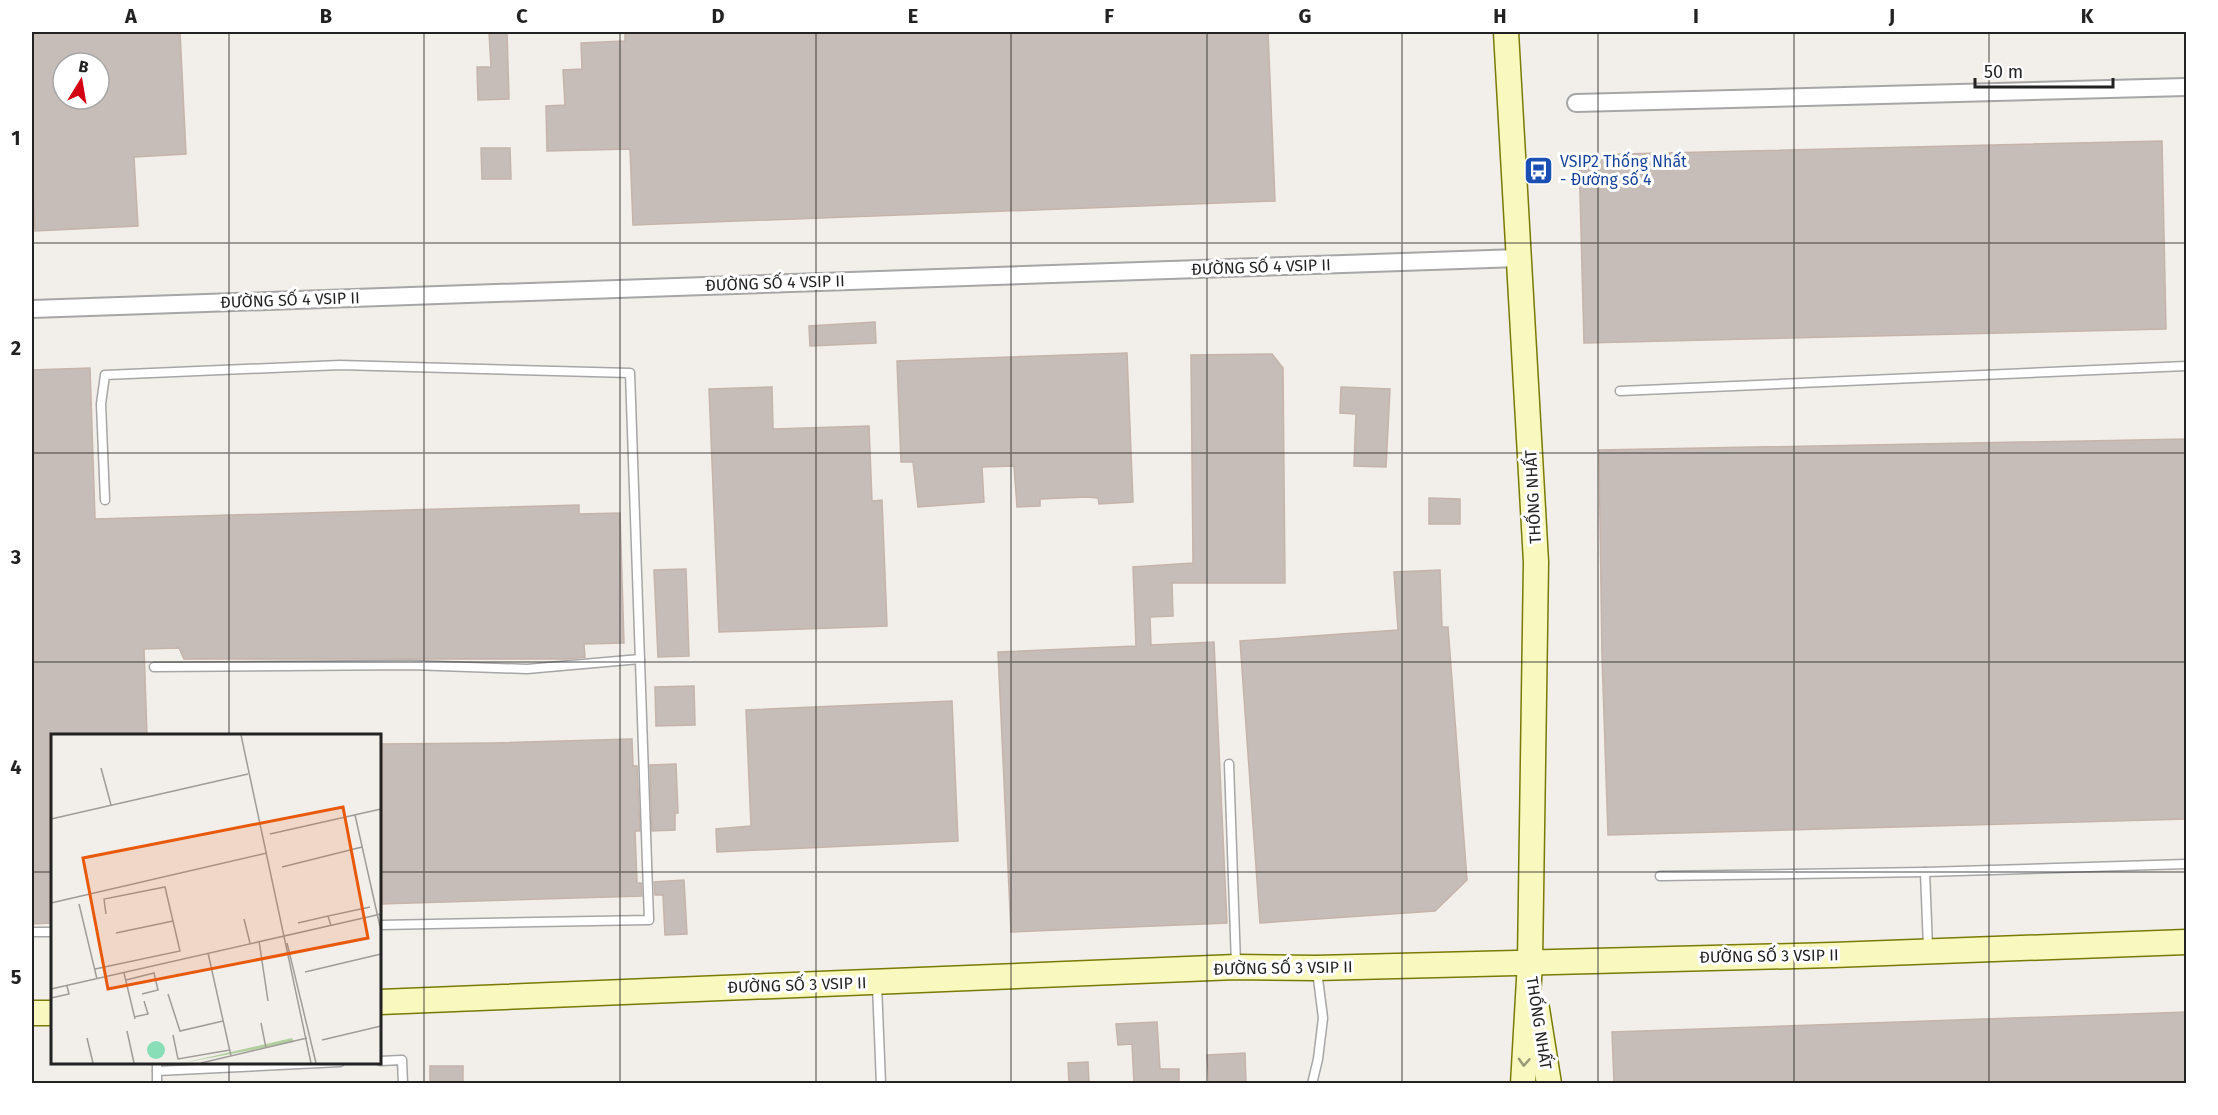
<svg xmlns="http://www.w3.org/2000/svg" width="2218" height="1115" viewBox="0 0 2218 1115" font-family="'Fira Sans',sans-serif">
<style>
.building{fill:#c7bdb8;stroke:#c4b4ab;stroke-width:1.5;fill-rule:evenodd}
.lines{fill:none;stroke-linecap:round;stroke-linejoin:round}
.lane-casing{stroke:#a6a6a6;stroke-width:11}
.street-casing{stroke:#a6a6a6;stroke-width:20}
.secondary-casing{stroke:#787b06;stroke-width:27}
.lane{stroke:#fff;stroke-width:8}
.street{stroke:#fff;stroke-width:16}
.secondary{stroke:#f9f8bf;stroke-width:24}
.oneway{stroke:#989878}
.grid{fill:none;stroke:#222;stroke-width:1.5;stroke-opacity:0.55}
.labels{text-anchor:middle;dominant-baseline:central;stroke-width:6;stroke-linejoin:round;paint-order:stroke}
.transit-label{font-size:16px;fill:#164399;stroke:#fff;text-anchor:start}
.street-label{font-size:16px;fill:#222;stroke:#fff}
.inset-road{fill:none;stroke:#9f9c99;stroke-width:1.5}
.view{fill:#e8590c;fill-opacity:0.15;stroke:#e8590c;stroke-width:3}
.inset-edge{fill:none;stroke:#222;stroke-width:3}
.neatline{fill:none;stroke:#222;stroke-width:2}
.grid-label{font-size:20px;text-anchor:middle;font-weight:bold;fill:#222}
</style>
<rect width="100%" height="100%" fill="#f2eee9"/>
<g class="building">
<path d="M32,32H180L186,154L134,157L138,226L35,231L32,162ZM63,63H99V99H63Z"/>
<polygon points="489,32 507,32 509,99 478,100 477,67 491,67"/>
<polygon points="625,32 1268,32 1275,201 633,225 630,149 547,151 546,106 565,105 563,70 582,69 581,43 625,41"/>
<polygon points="2162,141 2166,329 1584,343 1579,155"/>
<polygon points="481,148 510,148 511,179 482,179"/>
<polygon points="875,322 876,343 810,346 809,326"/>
<polygon points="1127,353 1133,502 1099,504 1098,498 1087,497 1040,499 1040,506 1017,507 1014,466 982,467 984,502 918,507 913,462 901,462 897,361"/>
<polygon points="1272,354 1283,368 1285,583 1172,583 1173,616 1150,617 1151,645 1214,642 1227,923 1011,932 998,652 1136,646 1133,567 1193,563 1191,355"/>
<polygon points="90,368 95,519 579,505 579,514 620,513 624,643 584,644 585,657 567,659 184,659 179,648 144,649 147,735 52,735 52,923 32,924 32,370"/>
<polygon points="772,387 773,429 869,426 872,501 882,500 887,626 719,632 709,389"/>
<polygon points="1341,387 1390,389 1386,467 1354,466 1356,414 1340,413"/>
<polygon points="2187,439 2187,819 1608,835 1602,655 1599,450"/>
<polygon points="1429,498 1460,499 1460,524 1429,524"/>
<polygon points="686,569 689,656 658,657 654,570"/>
<polygon points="1440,570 1442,627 1448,627 1467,880 1435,911 1260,923 1240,641 1398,630 1394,572"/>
<polygon points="694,686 695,725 656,726 655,687"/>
<polygon points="952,701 958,841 717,852 716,829 751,826 746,710"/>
<polygon points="632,739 633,766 637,766 640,831 635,831 637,883 641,883 642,896 380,904 380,744 494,743"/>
<polygon points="676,764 678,813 675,813 675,830 652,831 650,765"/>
<polygon points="684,880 687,934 665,935 663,895 655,895 654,882"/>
<polygon points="2187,1012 2187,1083 1614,1083 1612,1032"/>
<polygon points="1157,1022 1160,1069 1179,1069 1179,1083 1134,1083 1132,1044 1118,1045 1116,1024"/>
<polygon points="1245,1053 1246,1083 1209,1083 1207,1055"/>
<polygon points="1088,1062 1089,1083 1069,1083 1068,1063"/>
<rect x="430" y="1066" width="33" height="17"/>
</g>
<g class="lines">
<defs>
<g id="lane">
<polyline points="1620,391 2186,366"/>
<polyline points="105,500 101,404 105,375 340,365 630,373 649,920 380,925"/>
<polyline points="154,667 411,665 527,669 640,659"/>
<polyline points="1229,764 1236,964"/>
<polyline points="1660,876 1925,872"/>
<polyline points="32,932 52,932"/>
<polyline points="1928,948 1925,872 2186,864"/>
<polyline points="877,985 881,1084"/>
<polyline points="380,1061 402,1060 403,1084"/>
<polyline points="157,1062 157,1084"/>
<polyline points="157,1071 340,1062"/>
<polyline points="1312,1084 1318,1059 1323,1018 1317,971"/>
</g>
<g id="street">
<polyline points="1576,103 2186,87"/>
<polyline points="32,309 1519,258"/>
</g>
<g id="secondary">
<polyline points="1506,32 1536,562 1530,962 1523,1084"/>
<polyline points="380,1002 1236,967 1316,968 1833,955 2186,942"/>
<polyline points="1537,1009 1549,1084"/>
<polyline points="32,1013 52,1013"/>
</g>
</defs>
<use href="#lane" class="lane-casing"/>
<use href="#street" class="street-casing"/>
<use href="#secondary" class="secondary-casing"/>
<use href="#lane" class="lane"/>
<use href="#street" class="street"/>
<use href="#secondary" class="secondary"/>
</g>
<defs><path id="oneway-chevron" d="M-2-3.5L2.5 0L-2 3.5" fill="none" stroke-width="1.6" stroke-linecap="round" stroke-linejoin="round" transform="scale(1.5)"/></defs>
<use class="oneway" href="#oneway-chevron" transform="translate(1524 1062) rotate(93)"/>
<path class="grid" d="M229,32V736M424,32V1084M620,32V1084M816,32V1084M1011,32V1084M1207,32V1084M1402,32V1084M1598,32V1084M1794,32V1084M1989,32V1084M32,243H2186M32,453H2186M32,662H2186M32,872H52M380,872H2186M229,1062V1084"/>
<defs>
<symbol id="bus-square" viewBox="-11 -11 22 22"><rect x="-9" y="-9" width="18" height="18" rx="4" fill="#1a4fb4" stroke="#fff"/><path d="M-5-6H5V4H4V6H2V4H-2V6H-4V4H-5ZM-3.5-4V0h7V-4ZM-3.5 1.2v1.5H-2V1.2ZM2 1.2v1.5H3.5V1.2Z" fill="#fff"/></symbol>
</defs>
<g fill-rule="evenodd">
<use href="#bus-square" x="1522" y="154" width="33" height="33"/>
</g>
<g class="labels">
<g class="transit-label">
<text x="1560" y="161">VSIP2 Thống Nhất<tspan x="1560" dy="18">- Đường số 4</tspan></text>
</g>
<g class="street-label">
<text transform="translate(1261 267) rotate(-2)">ĐƯỜNG SỐ 4 VSIP II</text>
<text transform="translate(775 283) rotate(-2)">ĐƯỜNG SỐ 4 VSIP II</text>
<text transform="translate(290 300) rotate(-2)">ĐƯỜNG SỐ 4 VSIP II</text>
<text transform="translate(1533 497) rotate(-93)">THỐNG NHẤT</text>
<text transform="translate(1769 956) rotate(-1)">ĐƯỜNG SỐ 3 VSIP II</text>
<text transform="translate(1283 968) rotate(-1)">ĐƯỜNG SỐ 3 VSIP II</text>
<text transform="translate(797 985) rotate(-2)">ĐƯỜNG SỐ 3 VSIP II</text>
<text transform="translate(1539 1023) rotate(81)">THỐNG NHẤT</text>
</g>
</g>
<g transform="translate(51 734)">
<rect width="330" height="330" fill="#f2eee9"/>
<path d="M241,304L243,308L132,329Z" fill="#b1d09e"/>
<path d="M96 316a9 9 0 1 1 18 0a9 9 0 1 1-18 0Z" fill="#88dfb7"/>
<path class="inset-road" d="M190,1L260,329M50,34L60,71M304,81L330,197M0,85L197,40M219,100L330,75M231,133L311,113M0,169L216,119M28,170L46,245M193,185L199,209M247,189L277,182M280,192L277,182L319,173M65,199L122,187M208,207L217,267M236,209L265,329M157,219L180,322M44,235L129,217L114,153L53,165L55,180M254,238L330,220M73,239L84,285M75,246L103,239L107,256L91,260M0,255L330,180M117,260L129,297L172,287M0,264L18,260L16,252M83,283L97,280L93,267M210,289L215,314M76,297L83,329M122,301L127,325L179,316M36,304L42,329M271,306L330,292M150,329L256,304"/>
<path class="view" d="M292,73L317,204L57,255L32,124Z"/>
<rect width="330" height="330" class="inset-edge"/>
</g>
<rect width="2218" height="1115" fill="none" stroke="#ffffff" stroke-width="66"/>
<g transform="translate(81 81) rotate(11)"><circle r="28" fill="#ffffff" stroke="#a7a7a7" stroke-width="1.5"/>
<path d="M0-4.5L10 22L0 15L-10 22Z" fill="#d20212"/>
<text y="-9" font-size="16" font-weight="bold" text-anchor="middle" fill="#222222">B</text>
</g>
<path d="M1975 78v9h138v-9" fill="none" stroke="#222222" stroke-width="3"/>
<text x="1984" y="78" font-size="18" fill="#222222" stroke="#ffffff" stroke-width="4.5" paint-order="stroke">50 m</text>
<rect x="33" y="33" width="2152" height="1049" class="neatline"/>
<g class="grid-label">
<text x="131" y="23">A</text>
<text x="326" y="23">B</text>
<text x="522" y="23">C</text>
<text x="718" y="23">D</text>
<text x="913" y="23">E</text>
<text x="1109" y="23">F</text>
<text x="1305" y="23">G</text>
<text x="1500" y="23">H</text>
<text x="1696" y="23">I</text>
<text x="1892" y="23">J</text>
<text x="2087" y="23">K</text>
<text x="16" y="145">1</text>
<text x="16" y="355">2</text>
<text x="16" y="564">3</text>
<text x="16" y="774">4</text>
<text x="16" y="984">5</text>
</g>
</svg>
